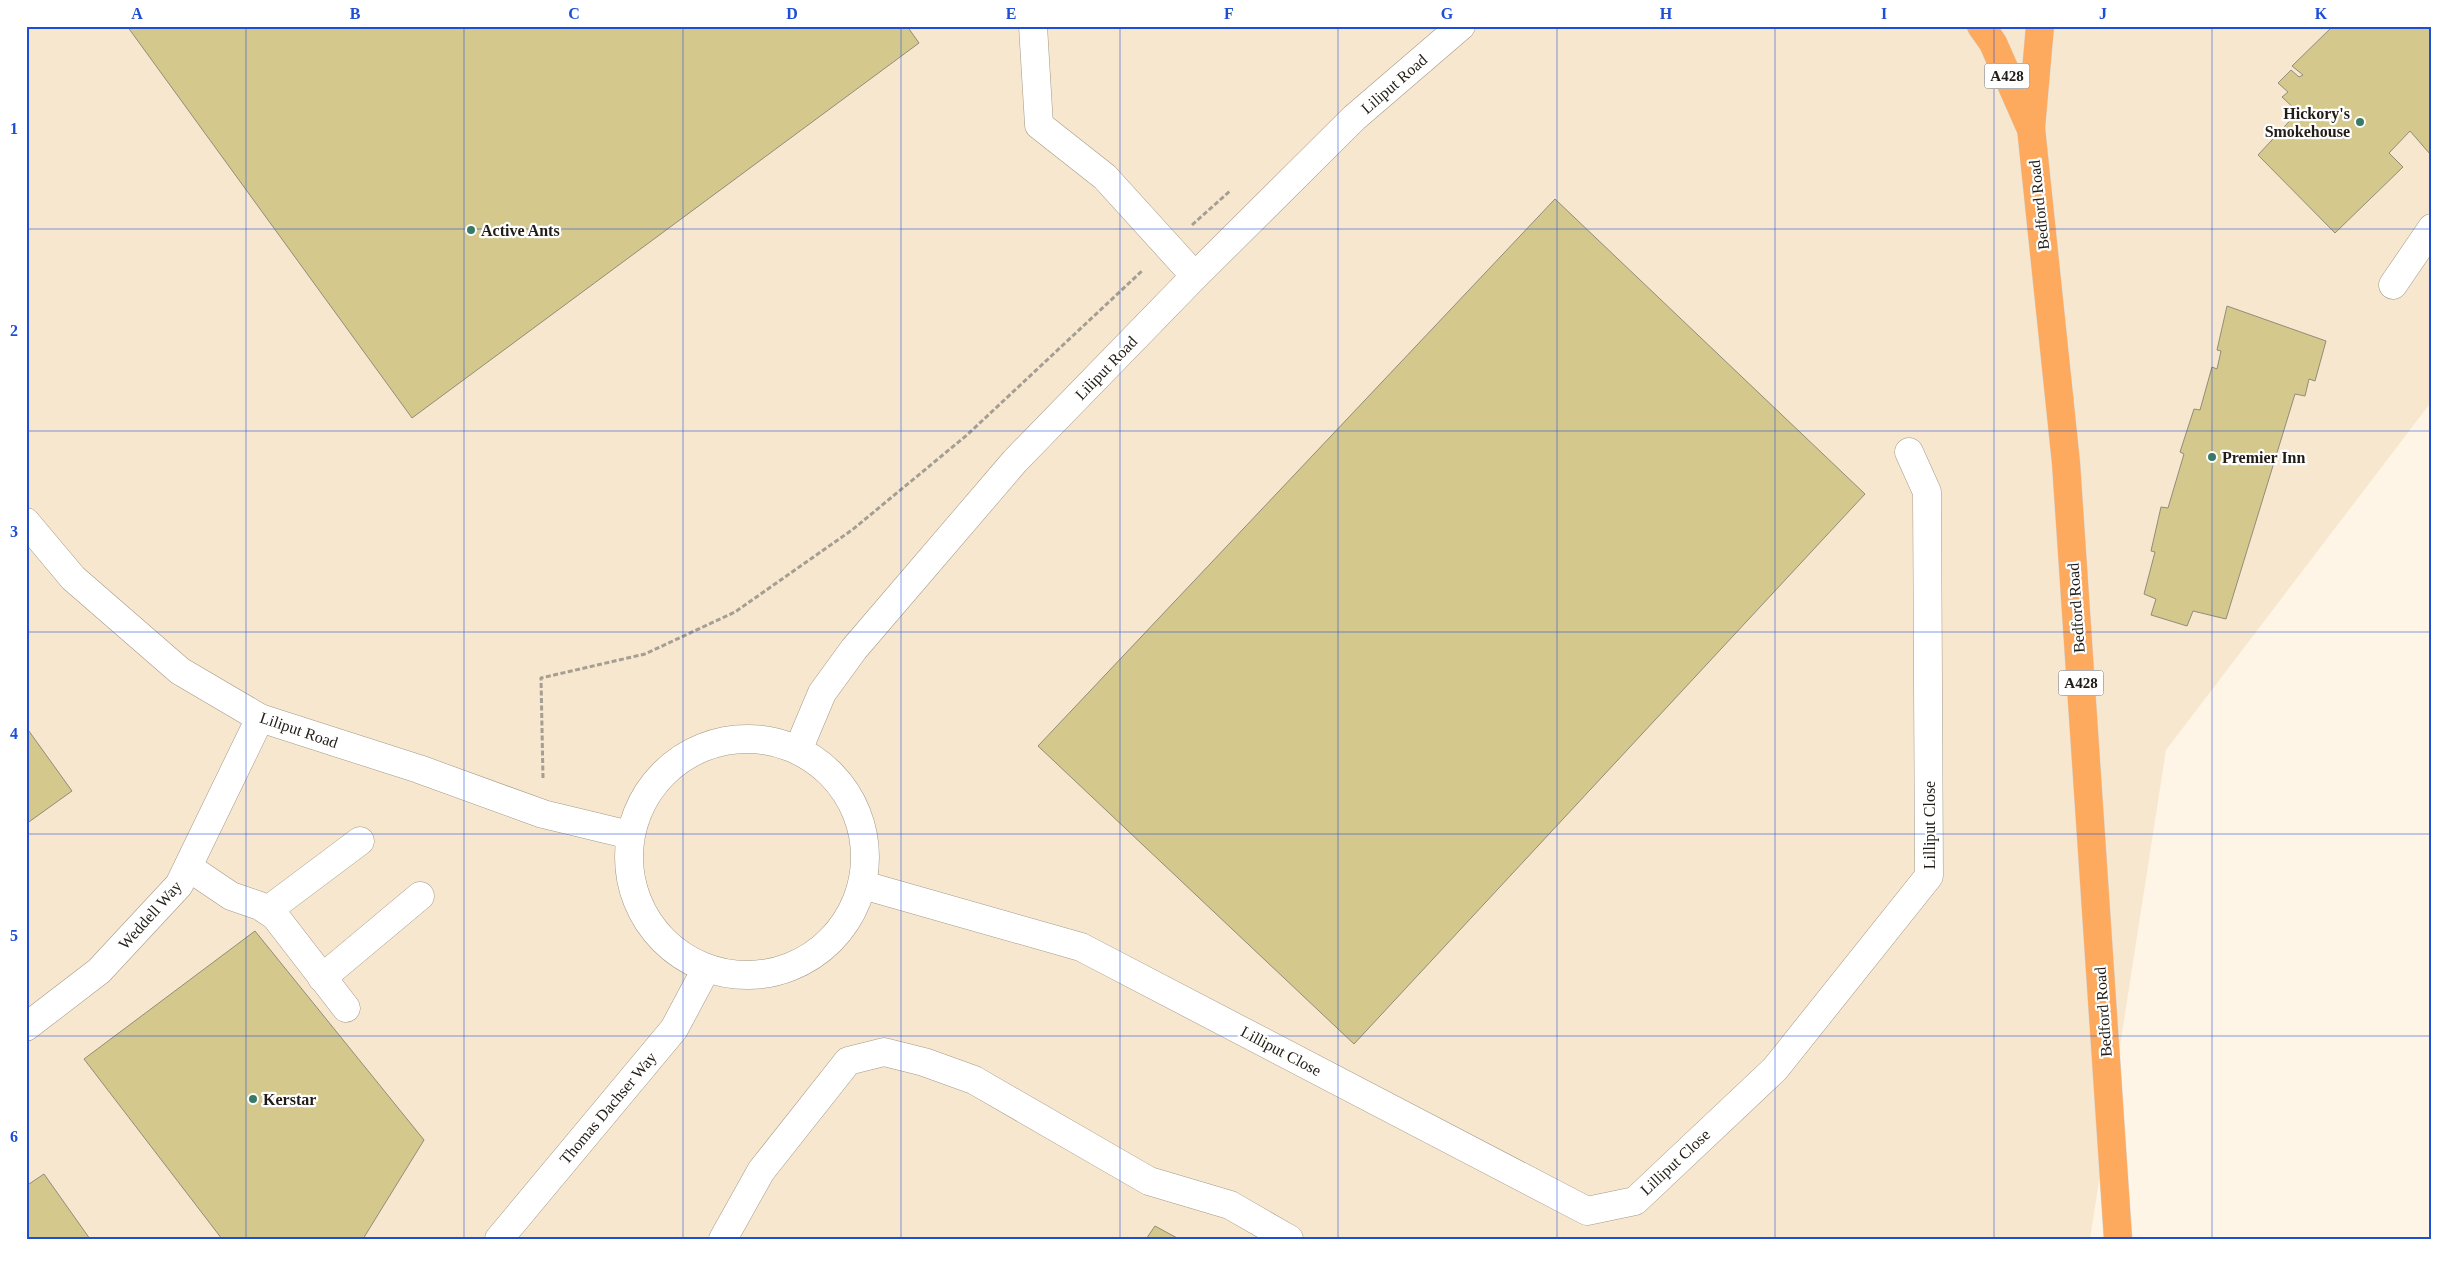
<svg xmlns="http://www.w3.org/2000/svg" width="2458" height="1265" viewBox="0 0 2458 1265" font-family="Georgia,serif">
<style>
.built{fill:#f7e7ce}
.building{fill:#d4c88c;stroke:#908d7a}
.lines{fill:none;stroke-linecap:round;stroke-linejoin:round}
.minor-casing{stroke:#a49988;stroke-width:29}
.highway-casing{stroke:#dbdbda;stroke-width:29}
.path{stroke:#a59e92;stroke-width:3;stroke-dasharray:5 2.5;stroke-linecap:butt}
.minor{stroke:#fff;stroke-width:28}
.highway{stroke:#fdaa5e;stroke-width:28}
.grid{fill:none;stroke:#1d4ed8;stroke-width:1;stroke-opacity:0.55}
.poi-dot{fill:#397968;stroke:#fff;stroke-width:2}
.labels{text-anchor:middle;dominant-baseline:central;stroke-width:4.5;stroke-linejoin:round;paint-order:stroke}
.shield{fill:#fff;stroke:#64615c;stroke-width:1}
.shield-label{font-size:15px;font-weight:bold;fill:#211d16}
.street-label{font-size:16px;fill:#211d16;stroke:#fff}
.poi-label{font-size:16px;font-weight:bold;fill:#211d16;stroke:#fff;text-anchor:start}
.neatline{fill:none;stroke:#1d4ed8;stroke-width:2}
.grid-label{font-size:16px;text-anchor:middle;font-weight:bold;fill:#1d4ed8}
</style>
<rect width="100%" height="100%" fill="#fef5e6"/>
<polygon class="built" points="26,26 2432,26 2432,401 2166,750 2090,1239 26,1239"/>
<g class="building">
<polygon points="127,26 907,26 919,43 412,418"/>
<polygon points="2333,26 2432,26 2432,93 2429,96 2432,99 2432,152 2430,154 2410,131 2389,153 2403,167 2335,233 2258,155 2298,112 2282,97 2288,92 2278,83 2291,70 2299,77 2303,75 2292,66"/>
<polygon points="1555,199 1865,494 1354,1044 1038,746"/>
<polygon points="2227,306 2326,341 2315,381 2309,379 2305,396 2295,394 2226,619 2193,611 2187,626 2151,615 2156,599 2144,594 2155,552 2151,551 2161,507 2168,508 2184,454 2180,452 2194,409 2200,410 2212,367 2217,369 2221,351 2217,350"/>
<polygon points="26,727 72,791 26,824"/>
<polygon points="255,931 424,1140 363,1239 222,1239 84,1059"/>
<polygon points="44,1174 90,1239 26,1239 26,1186"/>
<polygon points="1155,1226 1179,1239 1146,1239"/>
</g>
<g class="lines">
<defs>
<g id="minor">
<polyline points="1033,26 1039,125 1105,177 1184,264"/>
<polyline points="2393,285 2432,228"/>
<polyline points="26,522 73,578 180,671 260,718 419,769 543,814 630,835"/>
<circle cx="747" cy="857" r="118"/>
<polyline points="798,750 822,693 854,649 1015,461 1194,277 1354,118 1461,26"/>
<polyline points="188,867 231,896 260,906 275,916 346,1008"/>
<polyline points="863,885 1081,947 1587,1211 1635,1201 1775,1069 1929,876 1927,492 1909,452"/>
<polyline points="268,910 360,841"/>
<polyline points="322,978 420,896"/>
<polyline points="26,1027 99,971 179,885 260,718"/>
<polyline points="499,1239 674,1029 706,969"/>
<polyline points="723,1239 761,1171 848,1061 884,1052 924,1062 974,1080 1149,1181 1230,1205 1289,1239"/>
</g>
<g id="highway">
<polyline points="1981,26 1993,43 2030,127"/>
<polyline points="2040,26 2031,128 2066,463 2118,1239"/>
</g>
</defs>
<use href="#minor" class="minor-casing"/>
<use href="#highway" class="highway-casing"/>
<g class="path">
<polyline points="1192,225 1230,191"/>
<polyline points="543,778 541,678 645,654 735,612 852,530 967,435 1143,270"/>
</g>
<use href="#minor" class="minor"/>
<use href="#highway" class="highway"/>
</g>
<path class="grid" d="M246,26V1239M464,26V1239M683,26V1239M901,26V1239M1120,26V1239M1338,26V1239M1557,26V1239M1775,26V1239M1994,26V1239M2212,26V1239M26,229H2432M26,431H2432M26,632H2432M26,834H2432M26,1036H2432"/>
<g class="poi-dot">
<circle cx="2360" cy="122" r="5"/>
<circle cx="471" cy="230" r="5"/>
<circle cx="2212" cy="457" r="5"/>
<circle cx="253" cy="1099" r="5"/>
</g>
<g class="labels">
<g class="shield">
<rect x="1984.5" y="63.5" width="45" height="25" rx="4"/>
<rect x="2058.5" y="670.5" width="45" height="25" rx="4"/>
</g>
<g class="shield-label">
<text x="2007" y="76">A428</text>
<text x="2081" y="683">A428</text>
</g>
<g class="street-label">
<text transform="translate(1394 84) rotate(-41)">Liliput Road</text>
<text transform="translate(2039 205) rotate(-96)">Bedford Road</text>
<text transform="translate(1106 368) rotate(-46)">Liliput Road</text>
<text transform="translate(2076 608) rotate(-94)">Bedford Road</text>
<text transform="translate(299 730) rotate(19)">Liliput Road</text>
<text transform="translate(1929 825) rotate(-90)">Lilliput Close</text>
<text transform="translate(150 915) rotate(-48)">Weddell Way</text>
<text transform="translate(2103 1012) rotate(-94)">Bedford Road</text>
<text transform="translate(1281 1051) rotate(28)">Lilliput Close</text>
<text transform="translate(608 1108) rotate(-50)">Thomas Dachser Way</text>
<text transform="translate(1675 1162) rotate(-43)">Lilliput Close</text>
</g>
<g class="poi-label">
<text x="2350" y="113" text-anchor="end">Hickory's<tspan x="2350" dy="18">Smokehouse</tspan></text>
<text x="481" y="230">Active Ants</text>
<text x="2222" y="457">Premier Inn</text>
<text x="263" y="1099">Kerstar</text>
</g>
</g>
<rect width="2458" height="1265" fill="none" stroke="#ffffff" stroke-width="55"/>
<rect x="28" y="28" width="2402" height="1210" class="neatline"/>
<g class="grid-label">
<text x="137" y="19">A</text>
<text x="355" y="19">B</text>
<text x="574" y="19">C</text>
<text x="792" y="19">D</text>
<text x="1011" y="19">E</text>
<text x="1229" y="19">F</text>
<text x="1447" y="19">G</text>
<text x="1666" y="19">H</text>
<text x="1884" y="19">I</text>
<text x="2103" y="19">J</text>
<text x="2321" y="19">K</text>
<text x="14" y="134">1</text>
<text x="14" y="336">2</text>
<text x="14" y="537">3</text>
<text x="14" y="739">4</text>
<text x="14" y="941">5</text>
<text x="14" y="1142">6</text>
</g>
</svg>
